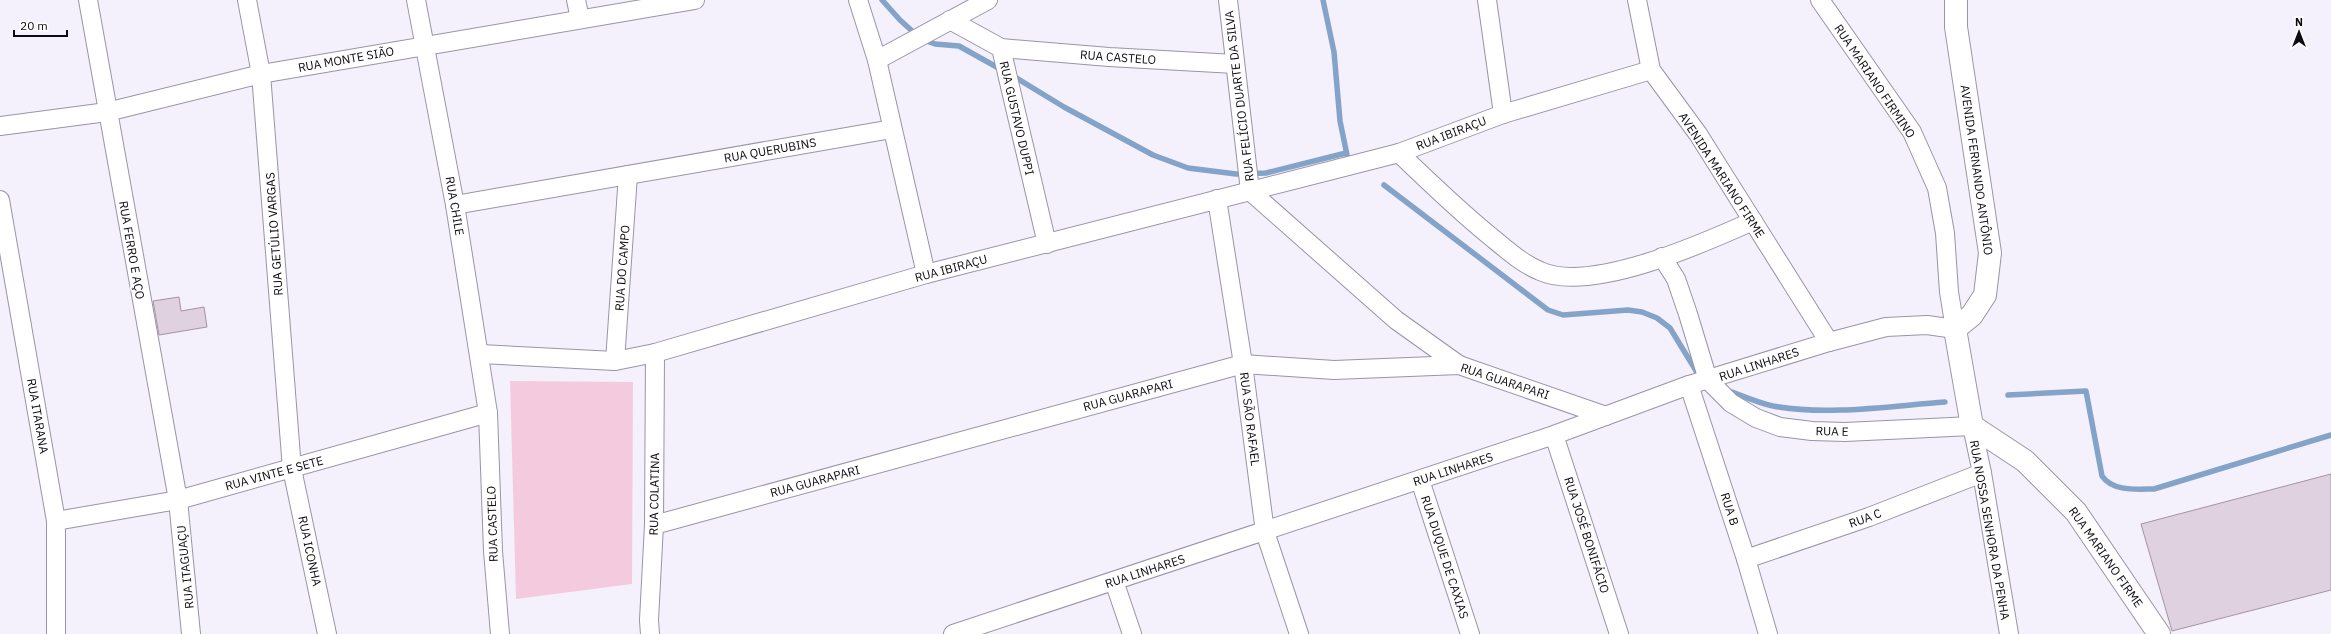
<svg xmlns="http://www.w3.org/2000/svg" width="2331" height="634" viewBox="0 0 2331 634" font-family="'IBM Plex Sans',sans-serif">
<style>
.green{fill:#f4cbde}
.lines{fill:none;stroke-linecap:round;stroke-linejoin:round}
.stream{stroke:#84a3c8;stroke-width:5.5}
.building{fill:#e0d1e1;stroke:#a394a3}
.street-casing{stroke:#9a94a6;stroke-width:20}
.secondary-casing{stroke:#9a94a6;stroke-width:24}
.street{stroke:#fff;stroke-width:18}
.secondary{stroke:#fff;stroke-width:22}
.labels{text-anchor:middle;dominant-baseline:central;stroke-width:3.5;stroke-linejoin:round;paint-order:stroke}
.street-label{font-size:12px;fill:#0d0a11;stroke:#fff}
</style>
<rect width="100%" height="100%" fill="#f4f0fc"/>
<polygon class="green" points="510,381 633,382 632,584 516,599"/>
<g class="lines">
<g class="stream">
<polyline points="882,0 900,20 921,39 935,44 959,46 1002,70"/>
<polyline points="1323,0 1334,52 1340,121 1347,155"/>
<polyline points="1013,76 1064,107 1153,155 1188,168 1236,174 1266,173 1346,153"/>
<polyline points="1384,185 1548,310 1563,315 1628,310 1642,312 1657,318 1670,328 1698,374"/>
<path d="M1732,392C1745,397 1759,403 1773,406C1827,416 1890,406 1945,402"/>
<path d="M2008,395L2086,391L2102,476C2113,492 2137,489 2154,489L2331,435"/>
</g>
</g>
<g class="building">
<polygon points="179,297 181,311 204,307 207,327 159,335 153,301"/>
<polygon points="2331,474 2331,590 2172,631 2141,524"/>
</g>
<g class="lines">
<defs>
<g id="street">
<polyline points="88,0 178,500 191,634"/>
<polyline points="247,0 261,74 292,469 327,634"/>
<polyline points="416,0 455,205 488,413 493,551 500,634"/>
<polyline points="576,0 580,19"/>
<polyline points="858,0 877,60 926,274"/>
<polyline points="1228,0 1250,191 1396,320 1459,365"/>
<polyline points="1487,0 1503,114"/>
<polyline points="1637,0 1651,70 1698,134 1829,342"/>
<polyline points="950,20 1001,48 1047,244"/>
<polyline points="1001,48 1109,57 1235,64"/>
<polyline points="877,60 988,0"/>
<polyline points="0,126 107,112 261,74 695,0"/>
<path d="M1399,153C1429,182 1458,210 1490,236C1506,249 1521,263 1540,271C1590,294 1704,243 1753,221"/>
<polyline points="1217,199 1243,364 1265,532 1299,634"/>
<polyline points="0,200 56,521 56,634"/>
<polyline points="455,205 892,129"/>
<polyline points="1662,257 1676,279 1688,314 1708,380 1731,403 1756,418 1780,427 1812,431 1845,432 1972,426 1982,473 2009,634"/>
<polyline points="480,354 615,361 655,353 926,274 1399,153 1503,114 1651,70"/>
<polyline points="615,361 628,175"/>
<polyline points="1689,385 1746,559 1768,634"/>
<polyline points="1554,435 1619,634"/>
<polyline points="1420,480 1470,634"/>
<polyline points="56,521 178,500 488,413"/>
<polyline points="654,525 1243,364 1334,370 1459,365 1606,416"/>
<polyline points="1746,559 1869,517 1982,473"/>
<polyline points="1114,581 1132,634"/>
<polyline points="650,634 649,620 654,525 655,353"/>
<polyline points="953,634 1554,435 1689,385 1829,342 1886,327 1927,325 1955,329 1949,292 1945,233 1937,188 1912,132 1820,0"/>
</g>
<polyline id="secondary" points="1956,0 1956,27 1990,253 1985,295 1972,315 1955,329 1972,426 2025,461 2076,512 2159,634"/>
</defs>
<use href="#street" class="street-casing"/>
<use href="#secondary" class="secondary-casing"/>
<use href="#street" class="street"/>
<use href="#secondary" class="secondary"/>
</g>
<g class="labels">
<g class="street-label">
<text transform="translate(1118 57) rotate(4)">RUA CASTELO</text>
<text transform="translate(346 59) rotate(-10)">RUA MONTE SIÃO</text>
<text transform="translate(1875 81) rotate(56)">RUA MARIANO FIRMINO</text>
<text transform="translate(1239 96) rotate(-97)">RUA FELÍCIO DUARTE DA SILVA</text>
<text transform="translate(1017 118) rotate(77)">RUA GUSTAVO DUPPI</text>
<text transform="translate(1451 133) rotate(-21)">RUA IBIRAÇU</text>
<text transform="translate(770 150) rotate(-10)">RUA QUERUBINS</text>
<text transform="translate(1977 170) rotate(82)">AVENIDA FERNANDO ANTÔNIO</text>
<text transform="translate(1722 175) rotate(57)">AVENIDA MARIANO FIRME</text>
<text transform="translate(455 206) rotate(80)">RUA CHILE</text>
<text transform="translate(274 234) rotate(-94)">RUA GETÚLIO VARGAS</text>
<text transform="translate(132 250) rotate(80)">RUA FERRO E AÇO</text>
<text transform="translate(622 268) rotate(-86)">RUA DO CAMPO</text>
<text transform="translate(951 268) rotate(-15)">RUA IBIRAÇU</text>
<text transform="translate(1759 364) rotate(-18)">RUA LINHARES</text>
<text transform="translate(1505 381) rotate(18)">RUA GUARAPARI</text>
<text transform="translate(1128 395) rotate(-15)">RUA GUARAPARI</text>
<text transform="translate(38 416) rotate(80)">RUA ITARANA</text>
<text transform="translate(1250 419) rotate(83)">RUA SÃO RAFAEL</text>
<text transform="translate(1832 431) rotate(1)">RUA E</text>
<text transform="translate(1453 469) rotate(-18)">RUA LINHARES</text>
<text transform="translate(274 473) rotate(-15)">RUA VINTE E SETE</text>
<text transform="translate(815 481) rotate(-15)">RUA GUARAPARI</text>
<text transform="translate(654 494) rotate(-89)">RUA COLATINA</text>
<text transform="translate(1730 509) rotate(72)">RUA B</text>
<text transform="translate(1865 518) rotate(-20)">RUA C</text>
<text transform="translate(492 524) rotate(-92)">RUA CASTELO</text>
<text transform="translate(1990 530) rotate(80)">RUA NOSSA SENHORA DA PENHA</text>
<text transform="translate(1587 535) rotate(72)">RUA JOSÉ BONIFÁCIO</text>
<text transform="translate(310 551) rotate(78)">RUA ICONHA</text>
<text transform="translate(1445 557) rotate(72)">RUA DUQUE DE CAXIAS</text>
<text transform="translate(2106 557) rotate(55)">RUA MARIANO FIRME</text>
<text transform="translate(185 567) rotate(-96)">RUA ITAGUAÇU</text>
<text transform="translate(1145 571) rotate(-18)">RUA LINHARES</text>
</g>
</g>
<g transform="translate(2299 32)" stroke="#ffffff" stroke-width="3" paint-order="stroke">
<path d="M0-3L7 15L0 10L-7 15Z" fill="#0d0a11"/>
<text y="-6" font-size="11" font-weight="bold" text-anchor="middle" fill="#0d0a11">N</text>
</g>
<path d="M14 30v6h53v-6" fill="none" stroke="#0d0a11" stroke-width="2"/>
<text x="20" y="30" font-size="12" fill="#0d0a11" stroke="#ffffff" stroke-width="3" paint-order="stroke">20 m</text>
</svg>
